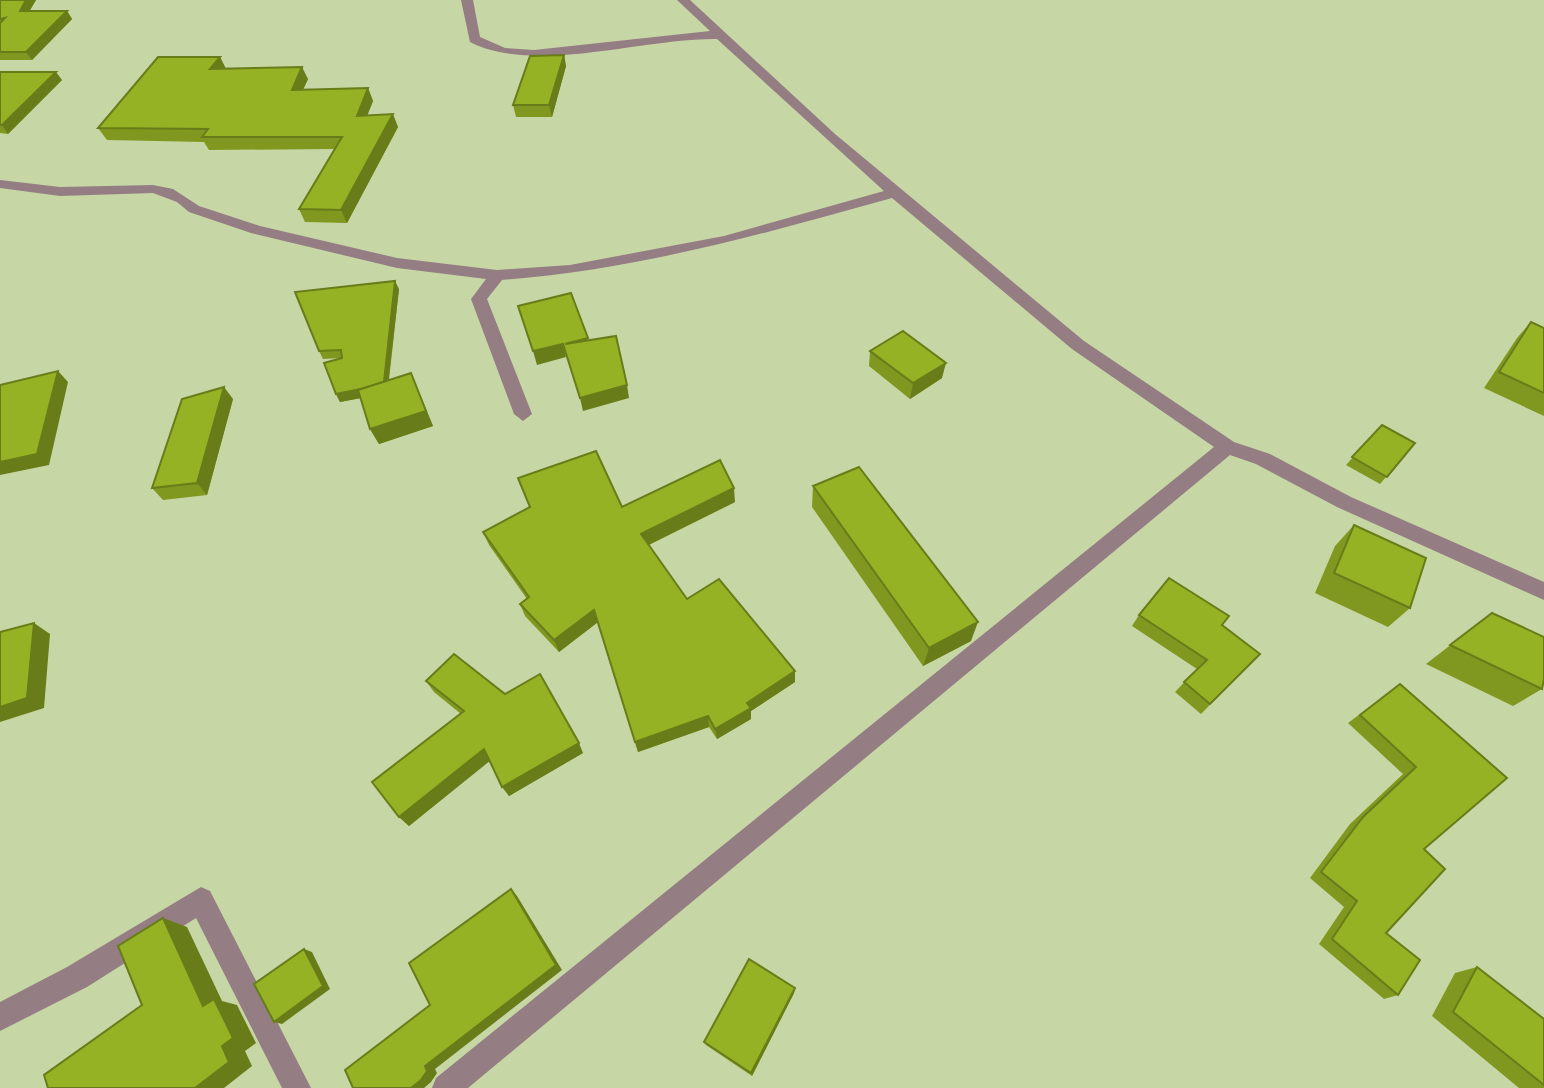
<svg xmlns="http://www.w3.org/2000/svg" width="1544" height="1088" viewBox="0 0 1544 1088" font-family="'Public Sans',sans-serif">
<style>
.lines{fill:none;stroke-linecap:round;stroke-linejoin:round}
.minor{fill:#947d83;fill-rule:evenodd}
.wall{fill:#80981f}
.shaded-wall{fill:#687c19}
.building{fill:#95b124;stroke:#687c19;stroke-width:2}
</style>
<rect width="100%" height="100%" fill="#c7d6a5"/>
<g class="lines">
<g class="minor">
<path d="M461,0H473L480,37L505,48L534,50L710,31L677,0H690L835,134L1084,341L1234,442L1270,454L1351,497L1544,582V600L1337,507L1256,464L1230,455L468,1088H432L436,1078L1214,447L1072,349L892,198C763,234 636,270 502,280L487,299L532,414L523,421L514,414L471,299L486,279L397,268L251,233L189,212L177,202L153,193L60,196L0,188V180L60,187L153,185L173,189L199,206L260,226L397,258L497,270L570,265L724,236L884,191L717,39C643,38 535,75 470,42Z"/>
<polygon points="201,887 210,891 311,1088 282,1088 196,918 87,987 0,1031 0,1002 67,967"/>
</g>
</g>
<g class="wall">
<polygon points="0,0 36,0 29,11 67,11 72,19 32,60 0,60"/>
<polygon points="564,55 566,66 552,117 516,117 513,105"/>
<polygon points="220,57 226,69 308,79 303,90 368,88 373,101 367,115 398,127 347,223 305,222 299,209 334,149 209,150 204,142 107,140 98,128"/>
<polygon points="0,72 62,80 8,134 0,133"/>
<polygon points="399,289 389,380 411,373 433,426 379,444 370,429 361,398 340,402 336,394 341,358 323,359 319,351"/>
<polygon points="1531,322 1544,328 1544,416 1484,388 1517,338"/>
<polygon points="870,351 942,378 910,399 869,366"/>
<polygon points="233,399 207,495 163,500 152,488"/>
<polygon points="1382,425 1415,443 1380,484 1346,465"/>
<polygon points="813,486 971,641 923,666 812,507"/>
<polygon points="735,502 649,545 687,599 795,671 795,682 751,711 751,719 717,739 709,727 638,752 598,622 559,652 525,616 520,604 527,599 489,545 483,532 622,507"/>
<polygon points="1354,525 1410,608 1388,627 1315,593 1335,546"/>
<polygon points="1492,613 1542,689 1513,706 1426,664"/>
<polygon points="1139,615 1222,625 1260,654 1201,714 1175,692 1197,669 1132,626"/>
<polygon points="426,681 505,694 583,753 509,796 489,761 409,826 399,817 461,714 434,692"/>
<polygon points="1400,684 1507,778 1424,849 1386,933 1398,995 1384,999 1319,944 1344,907 1310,878 1350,824 1403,774 1348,723"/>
<polygon points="1477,967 1544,1019 1544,1088 1519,1088 1432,1016 1455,973"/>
<polygon points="795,988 794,993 752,1076 706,1045 704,1042"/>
</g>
<g class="shaded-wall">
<polygon points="26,0 36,0 25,19 20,11"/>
<polygon points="67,11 72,19 32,60 26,52"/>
<polygon points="564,55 566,66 552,117 549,105"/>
<polygon points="220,57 226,69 210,69"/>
<polygon points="302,67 308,79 297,102 292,90"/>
<polygon points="56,72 62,80 8,134 2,125"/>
<polygon points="368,88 373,101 362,129 357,116"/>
<polygon points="393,114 398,127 347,223 341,210"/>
<polygon points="395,281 399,289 387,393 340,402 336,394"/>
<polygon points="563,344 566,357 537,365 533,351"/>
<polygon points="946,363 942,378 910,399 913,383"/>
<polygon points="58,371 68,382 49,465 0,475 0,462"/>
<polygon points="411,373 433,426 379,444 370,429"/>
<polygon points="627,385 629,398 583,411 580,398"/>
<polygon points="224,387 233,399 207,495 197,483"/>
<polygon points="734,488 735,502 644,547 641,534"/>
<polygon points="594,610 598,622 559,652 554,640"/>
<polygon points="978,622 971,641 923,666 929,648"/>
<polygon points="34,623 50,634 44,708 0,722 0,707"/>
<polygon points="795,671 795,682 751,711 751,719 717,739 715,729 747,703"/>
<polygon points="708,716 709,727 638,752 635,742"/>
<polygon points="579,743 583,753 509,796 502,787"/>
<polygon points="484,749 491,760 409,826 399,817"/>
<polygon points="511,889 517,896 562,970 435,1069 437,1073 431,1082 424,1088 411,1088 425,1066"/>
<polygon points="163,918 187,927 222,1001 237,1005 256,1043 245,1051 252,1066 224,1088 195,1088 222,1046"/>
<polygon points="304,949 312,952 330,989 282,1024 274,1022"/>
<polygon points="795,988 794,993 752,1076 751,1073"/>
</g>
<g class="building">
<polygon points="0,0 26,0 20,11 67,11 26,52 0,52 0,23 5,18 0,19"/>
<polygon points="564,55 549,105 513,105 530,56"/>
<polygon points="158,57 220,57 210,69 302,67 292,90 368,88 357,116 393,114 341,210 299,209 342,137 202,137 208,129 98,128"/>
<polygon points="0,72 56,72 2,125 0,125"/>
<polygon points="395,281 384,382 361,389 336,394 324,363 342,358 341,350 319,351 295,292"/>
<polygon points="571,293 588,338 565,344 616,336 627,385 580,398 563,344 533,351 518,306"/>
<polygon points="1531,322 1544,328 1544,393 1499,372"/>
<polygon points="903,331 946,363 913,383 870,351"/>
<polygon points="58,371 37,454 0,462 0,385"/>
<polygon points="411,373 426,411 370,429 358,390"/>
<polygon points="224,387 197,483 152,488 182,399"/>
<polygon points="1382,425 1415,443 1387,477 1352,457"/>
<polygon points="596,451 622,507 720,460 734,488 641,534 687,599 719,579 795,671 747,703 751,708 715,729 708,716 635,742 594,610 554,640 520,604 529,597 483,532 530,507 518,478"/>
<polygon points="859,467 978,622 929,648 813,486"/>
<polygon points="1354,525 1426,558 1410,608 1334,573"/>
<polygon points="1169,578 1229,616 1222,625 1260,654 1210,704 1184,682 1207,660 1139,615"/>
<polygon points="1492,613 1544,637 1544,679 1542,689 1450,645"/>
<polygon points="34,623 27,698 0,707 0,632"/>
<polygon points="454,654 505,694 540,674 579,743 502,787 484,749 399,817 372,782 464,711 426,681"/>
<polygon points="1400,684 1507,778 1424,849 1445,869 1386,933 1420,960 1398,995 1332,939 1357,901 1321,872 1363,817 1416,767 1360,715"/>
<polygon points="511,889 556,965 425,1066 427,1071 421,1080 411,1088 353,1088 345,1070 430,1005 409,963"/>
<polygon points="163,918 203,1006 214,999 233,1038 222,1046 229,1062 195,1088 48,1088 44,1075 142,1005 118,946"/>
<polygon points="304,949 323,986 274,1022 254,984"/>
<polygon points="749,959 795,988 751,1073 704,1042"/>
<polygon points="1477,967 1544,1019 1544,1085 1453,1012"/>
</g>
</svg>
